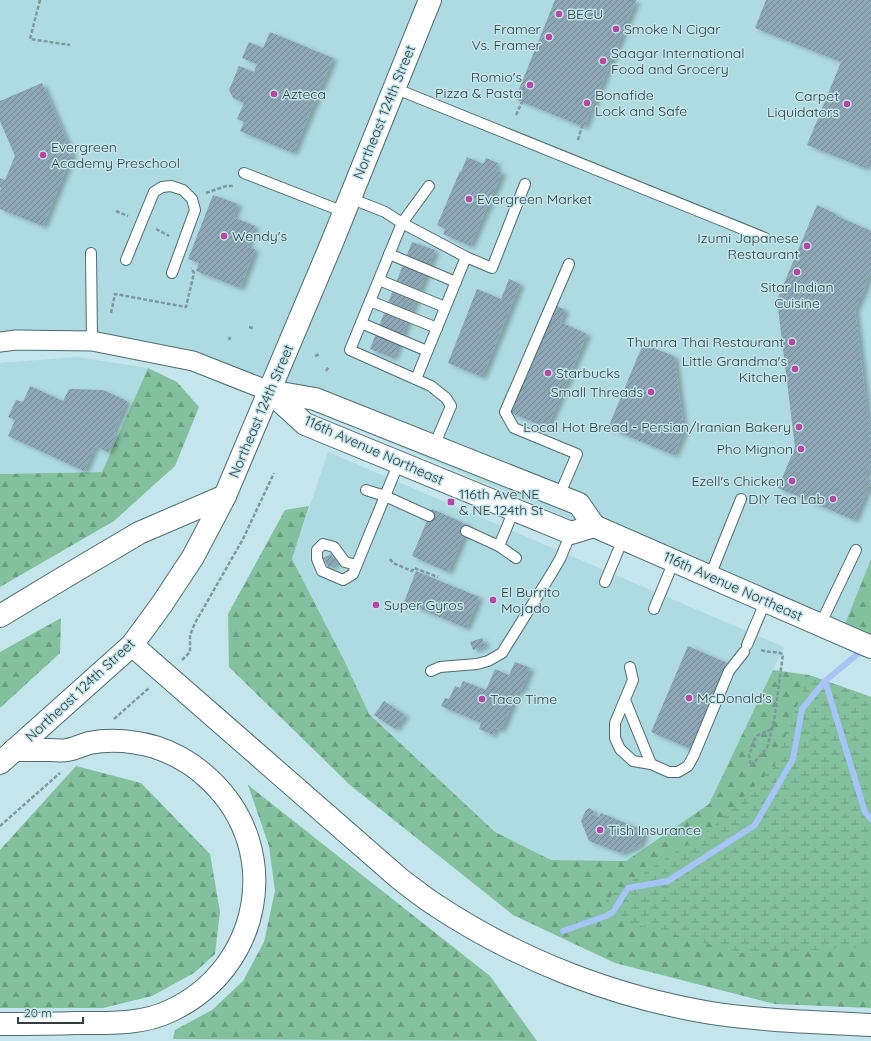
<svg xmlns="http://www.w3.org/2000/svg" width="871" height="1041" viewBox="0 0 871 1041" font-family="Quicksand,sans-serif">
<style>
.built{fill:#aedae1}
.forest{fill:url(#forest-firs)}
.wetland{fill:url(#wetland-marsh)}
.lines{fill:none;stroke-linecap:round;stroke-linejoin:round}
.stream{stroke:#a6c4f5;stroke-width:6}
.building{fill:url(#building-hatch);filter:url(#shadow)}
.service-casing{stroke:#4e6c72;stroke-width:12}
.minor-casing{stroke:#4e6c72;stroke-width:21}
.tertiary-casing{stroke:#4e6c72;stroke-width:24}
.secondary-casing{stroke:#4e6c72;stroke-width:24}
.motorway-casing{stroke:#4e6c72;stroke-width:24}
.path{stroke:#80999d;stroke-width:2.5;stroke-dasharray:4 2;stroke-linecap:butt}
.service{stroke:#fff;stroke-width:10}
.minor{stroke:#fff;stroke-width:19}
.tertiary{stroke:#fff;stroke-width:22}
.secondary{stroke:#fff;stroke-width:22}
.motorway{stroke:#fff;stroke-width:22}
.poi-dot{fill:#b846a2;stroke:#c4e5eb;stroke-width:1.5}
.labels{text-anchor:middle;dominant-baseline:central;stroke-width:3;stroke-linejoin:round;paint-order:stroke}
.poi-label{font-size:14px;fill:#303e40;stroke:#c4e5eb;text-anchor:start}
.street-label{font-size:14px;fill:#303e40;stroke:#c4e5eb}
</style>
<defs>
<pattern id="forest-firs" width="22" height="20" patternUnits="userSpaceOnUse"><rect width="22" height="20" fill="#83c19e"/><path d="M5 1l3.5 6h-7zM16 11l3.5 6h-7z" fill="#6c9e82"/></pattern>
<pattern id="wetland-marsh" width="20" height="14" patternUnits="userSpaceOnUse"><rect width="20" height="14" fill="#83c19e"/><path d="M1 5h8M5 5V1M11 12h8M15 12V8" fill="none" stroke="#6c9e82"/></pattern>
<pattern id="building-hatch" width="6" height="6" patternUnits="userSpaceOnUse"><rect width="6" height="6" fill="#8da7b6"/><path d="M-1 1l2-2M0 6l6-6M5 7l2-2" fill="none" stroke="#748995"/></pattern>
<filter id="shadow"><feDropShadow dx="4.5" dy="2.5" stdDeviation="2" flood-color="#0004"/></filter>
</defs>
<rect width="100%" height="100%" fill="#c4e5eb"/>
<g class="built">
<polygon points="0,0 871,0 871,559 841,634 269,391 92,341 0,342"/>
<polygon points="77,357 148,368 102,472 0,474 0,363"/>
<polygon points="328,452 784,647 709,804 626,861 551,860 495,832 369,714 345,662 292,559"/>
</g>
<g class="forest">
<polygon points="148,368 177,382 199,407 175,466 114,521 0,587 0,474 102,472"/>
<polygon points="309,506 292,559 345,662 369,714 495,832 551,860 626,861 709,804 773,670 809,675 871,697 871,1008 775,1004 615,963 513,915 350,785 229,667 228,614 285,510"/>
<polygon points="871,559 871,647 841,634"/>
<polygon points="61,618 60,653 0,708 0,652"/>
<polygon points="76,766 141,783 210,854 220,912 215,954 194,973 152,996 103,1008 0,1008 0,850"/>
<polygon points="248,785 490,976 537,1041 173,1039 175,1030 212,1010 243,981 264,942 275,891 269,846"/>
</g>
<polygon class="wetland" points="809,675 871,697 871,947 746,954 658,931 606,916 606,900 620,889 713,827 773,768"/>
<g class="lines">
<g class="stream">
<polyline points="825,681 865,812 871,819"/>
<polyline points="563,931 606,916 613,912 628,888 668,881 755,825 793,759 802,709 825,681 865,648"/>
</g>
</g>
<g class="building">
<polygon points="555,0 636,0 584,127 515,99"/>
<polygon points="766,0 871,0 871,164 868,163 865,168 807,145 841,62 755,28"/>
<polygon points="270,32 333,58 293,153 240,131 244,122 237,119 244,103 233,98 229,90 239,66 254,72 257,64 242,58 249,42 263,48"/>
<polygon points="42,83 72,154 43,226 0,209 0,191 1,188 0,187 0,178 5,180 15,156 0,121 0,101"/>
<polygon points="467,157 483,164 486,158 497,163 495,169 502,173 470,246 443,234 445,229 437,225 460,171 461,172"/>
<polygon points="213,195 238,204 233,217 255,226 247,246 255,249 240,288 196,271 199,263 188,259"/>
<polygon points="817,205 836,214 835,215 871,231 871,272 855,310 871,443 871,463 865,478 871,481 854,520 778,488 795,447 777,300"/>
<polygon points="412,242 435,250 393,358 370,349"/>
<polygon points="509,279 520,284 482,377 448,363 477,289 501,299"/>
<polygon points="557,306 565,310 560,322 587,334 547,428 509,412 549,318 552,319"/>
<polygon points="643,344 674,356 684,430 674,455 608,428"/>
<polygon points="30,386 63,401 69,389 103,390 127,401 113,432 116,433 108,452 95,446 84,471 8,436 15,420 8,417 16,400 23,402"/>
<polygon points="432,509 468,525 448,572 412,556"/>
<polygon points="331,554 337,563 329,568 323,558"/>
<polygon points="416,571 479,597 466,628 404,602"/>
<polygon points="482,638 485,646 473,650 470,642"/>
<polygon points="688,646 727,663 691,749 651,732"/>
<polygon points="515,662 530,668 521,691 518,690 501,730 495,728 493,735 479,729 481,723 441,706 445,698 449,699 455,686 460,688 463,681 486,690 495,669 509,675"/>
<polygon points="384,701 405,715 395,729 374,715"/>
<polygon points="590,808 594,812 593,815 599,817 601,813 645,831 640,845 621,853 589,841 581,821 586,810"/>
</g>
<g class="lines">
<defs>
<g id="service">
<polyline points="394,88 765,238"/>
<polyline points="244,173 344,212"/>
<polyline points="429,186 402,223 350,350 431,386 446,398 451,406 434,446"/>
<polyline points="350,198 385,212 402,223 466,257 416,379"/>
<polyline points="91,253 92,341"/>
<polyline points="389,254 456,282"/>
<polyline points="466,257 492,268 525,184"/>
<polyline points="126,260 154,192 162,187 171,186 183,190 192,199 195,210 172,273"/>
<polyline points="379,280 445,307"/>
<polyline points="370,301 437,328"/>
<polyline points="361,323 427,351"/>
<polyline points="366,490 385,496 429,516"/>
<polyline points="559,496 577,454 514,428 505,412 569,264"/>
<polyline points="466,531 499,546 514,510"/>
<polyline points="499,546 516,558"/>
<polyline points="356,565 345,562 334,547 323,544 317,550 317,559 322,571 343,580 353,574 399,462"/>
<polyline points="710,576 741,499"/>
<polyline points="605,582 623,539"/>
<polyline points="654,609 674,561"/>
<polyline points="820,625 856,550"/>
<polyline points="747,645 766,600"/>
<polyline points="630,667 633,680 615,723 615,738 620,749 633,761 651,764 669,772 678,772 688,766 694,755 729,671 744,652"/>
<polyline points="431,671 440,667 477,664 488,661 502,653 550,576 560,559 571,533"/>
<polyline points="625,700 651,764"/>
</g>
<polyline id="minor" points="0,342 16,340 92,341 193,361 269,391"/>
<g id="tertiary">
<polyline points="269,391 315,399 579,504 594,526 871,647"/>
<polyline points="269,391 305,424 571,533 594,526"/>
</g>
<polyline id="secondary" points="0,763 132,645 162,604 193,557 225,496 331,245 430,0"/>
<g id="motorway">
<polyline points="0,616 58,581 139,533 225,496"/>
<path d="M132,645L400,879C412,888 424,898 437,906C519,960 614,997 711,1013C764,1021 818,1022 871,1025"/>
<path d="M0,1024C25,1024 51,1024 76,1023C107,1023 141,1025 170,1011C261,969 284,851 211,781C195,765 176,754 155,747C134,741 110,739 89,743C82,745 75,749 67,750C62,751 56,750 51,750C39,750 27,750 14,750"/>
</g>
</defs>
<use href="#service" class="service-casing"/>
<use href="#minor" class="minor-casing"/>
<use href="#tertiary" class="tertiary-casing"/>
<use href="#secondary" class="secondary-casing"/>
<use href="#motorway" class="motorway-casing"/>
<g class="path">
<polyline points="40,0 30,39 70,45"/>
<polyline points="631,0 633,1"/>
<polyline points="516,115 522,102"/>
<polyline points="578,140 582,126"/>
<polyline points="206,193 226,186 234,186"/>
<polyline points="116,211 128,216"/>
<polyline points="156,229 169,236"/>
<polyline points="111,313 115,294 186,307 194,273 191,268"/>
<polyline points="249,327 253,328"/>
<polyline points="229,340 230,337"/>
<polyline points="315,356 320,354"/>
<polyline points="326,371 329,366"/>
<polyline points="390,559 393,563 412,571 414,568 438,577"/>
<path d="M761,650C769,653 775,651 783,654L774,721L767,748L751,766L749,755L756,736L772,729"/>
<polyline points="182,660 190,652 190,635 195,623 243,539 274,473"/>
<polyline points="114,719 149,688"/>
<polyline points="0,826 60,773"/>
</g>
<use href="#service" class="service"/>
<use href="#minor" class="minor"/>
<use href="#tertiary" class="tertiary"/>
<use href="#secondary" class="secondary"/>
<use href="#motorway" class="motorway"/>
</g>
<g class="poi-dot">
<circle cx="559" cy="14" r="4"/>
<circle cx="616" cy="29" r="4"/>
<circle cx="549" cy="37" r="4"/>
<circle cx="603" cy="61" r="4"/>
<circle cx="530" cy="85" r="4"/>
<circle cx="274" cy="94" r="4"/>
<circle cx="587" cy="103" r="4"/>
<circle cx="847" cy="104" r="4"/>
<circle cx="43" cy="155" r="4"/>
<circle cx="469" cy="199" r="4"/>
<circle cx="224" cy="236" r="4"/>
<circle cx="807" cy="246" r="4"/>
<circle cx="797" cy="272" r="4"/>
<circle cx="792" cy="342" r="4"/>
<circle cx="795" cy="369" r="4"/>
<circle cx="548" cy="373" r="4"/>
<circle cx="651" cy="392" r="4"/>
<circle cx="799" cy="427" r="4"/>
<circle cx="801" cy="449" r="4"/>
<circle cx="792" cy="481" r="4"/>
<circle cx="833" cy="499" r="4"/>
<rect x="447" y="498" width="8" height="8" rx="2"/>
<circle cx="493" cy="600" r="4"/>
<circle cx="376" cy="605" r="4"/>
<circle cx="689" cy="698" r="4"/>
<circle cx="482" cy="699" r="4"/>
<circle cx="600" cy="830" r="4"/>
</g>
<g class="labels">
<g class="poi-label">
<text x="567" y="14">BECU</text>
<text x="541" y="29" text-anchor="end">Framer<tspan x="541" dy="16">Vs. Framer</tspan></text>
<text x="624" y="29">Smoke N Cigar</text>
<text x="611" y="53">Saagar International<tspan x="611" dy="16">Food and Grocery</tspan></text>
<text x="522" y="77" text-anchor="end">Romio's<tspan x="522" dy="16">Pizza &amp; Pasta</tspan></text>
<text x="282" y="94">Azteca</text>
<text x="595" y="95">Bonafide<tspan x="595" dy="16">Lock and Safe</tspan></text>
<text x="839" y="96" text-anchor="end">Carpet<tspan x="839" dy="16">Liquidators</tspan></text>
<text x="51" y="147">Evergreen<tspan x="51" dy="16">Academy Preschool</tspan></text>
<text x="477" y="199">Evergreen Market</text>
<text x="232" y="236">Wendy's</text>
<text x="799" y="238" text-anchor="end">Izumi Japanese<tspan x="799" dy="16">Restaurant</tspan></text>
<text x="797" y="287" text-anchor="middle">Sitar Indian<tspan x="797" dy="16">Cuisine</tspan></text>
<text x="784" y="342" text-anchor="end">Thumra Thai Restaurant</text>
<text x="787" y="361" text-anchor="end">Little Grandma's<tspan x="787" dy="16">Kitchen</tspan></text>
<text x="556" y="373">Starbucks</text>
<text x="643" y="392" text-anchor="end">Small Threads</text>
<text x="791" y="427" text-anchor="end">Local Hot Bread - Persian/Iranian Bakery</text>
<text x="793" y="449" text-anchor="end">Pho Mignon</text>
<text x="784" y="481" text-anchor="end">Ezell's Chicken</text>
<text x="459" y="494">116th Ave NE<tspan x="459" dy="16">&amp; NE 124th St</tspan></text>
<text x="825" y="499" text-anchor="end">DIY Tea Lab</text>
<text x="501" y="592">El Burrito<tspan x="501" dy="16">Mojado</tspan></text>
<text x="384" y="605">Super Gyros</text>
<text x="697" y="698">McDonald's</text>
<text x="490" y="699">Taco Time</text>
<text x="608" y="830">Tish Insurance</text>
</g>
<g class="street-label">
<text transform="translate(384 112) rotate(-68)">Northeast 124th Street</text>
<text transform="translate(261 411) rotate(-67)">Northeast 124th Street</text>
<text transform="translate(374 450) rotate(24)">116th Avenue Northeast</text>
<text transform="translate(733 586) rotate(24)">116th Avenue Northeast</text>
<text transform="translate(80 690) rotate(-43)">Northeast 124th Street</text>
</g>
</g>
<path d="M18 1017v6h65v-6" fill="none" stroke="#303e40" stroke-width="2"/>
<text x="24" y="1017" font-size="12" fill="#303e40" stroke="#c4e5eb" stroke-width="3" paint-order="stroke">20 m</text>
</svg>
